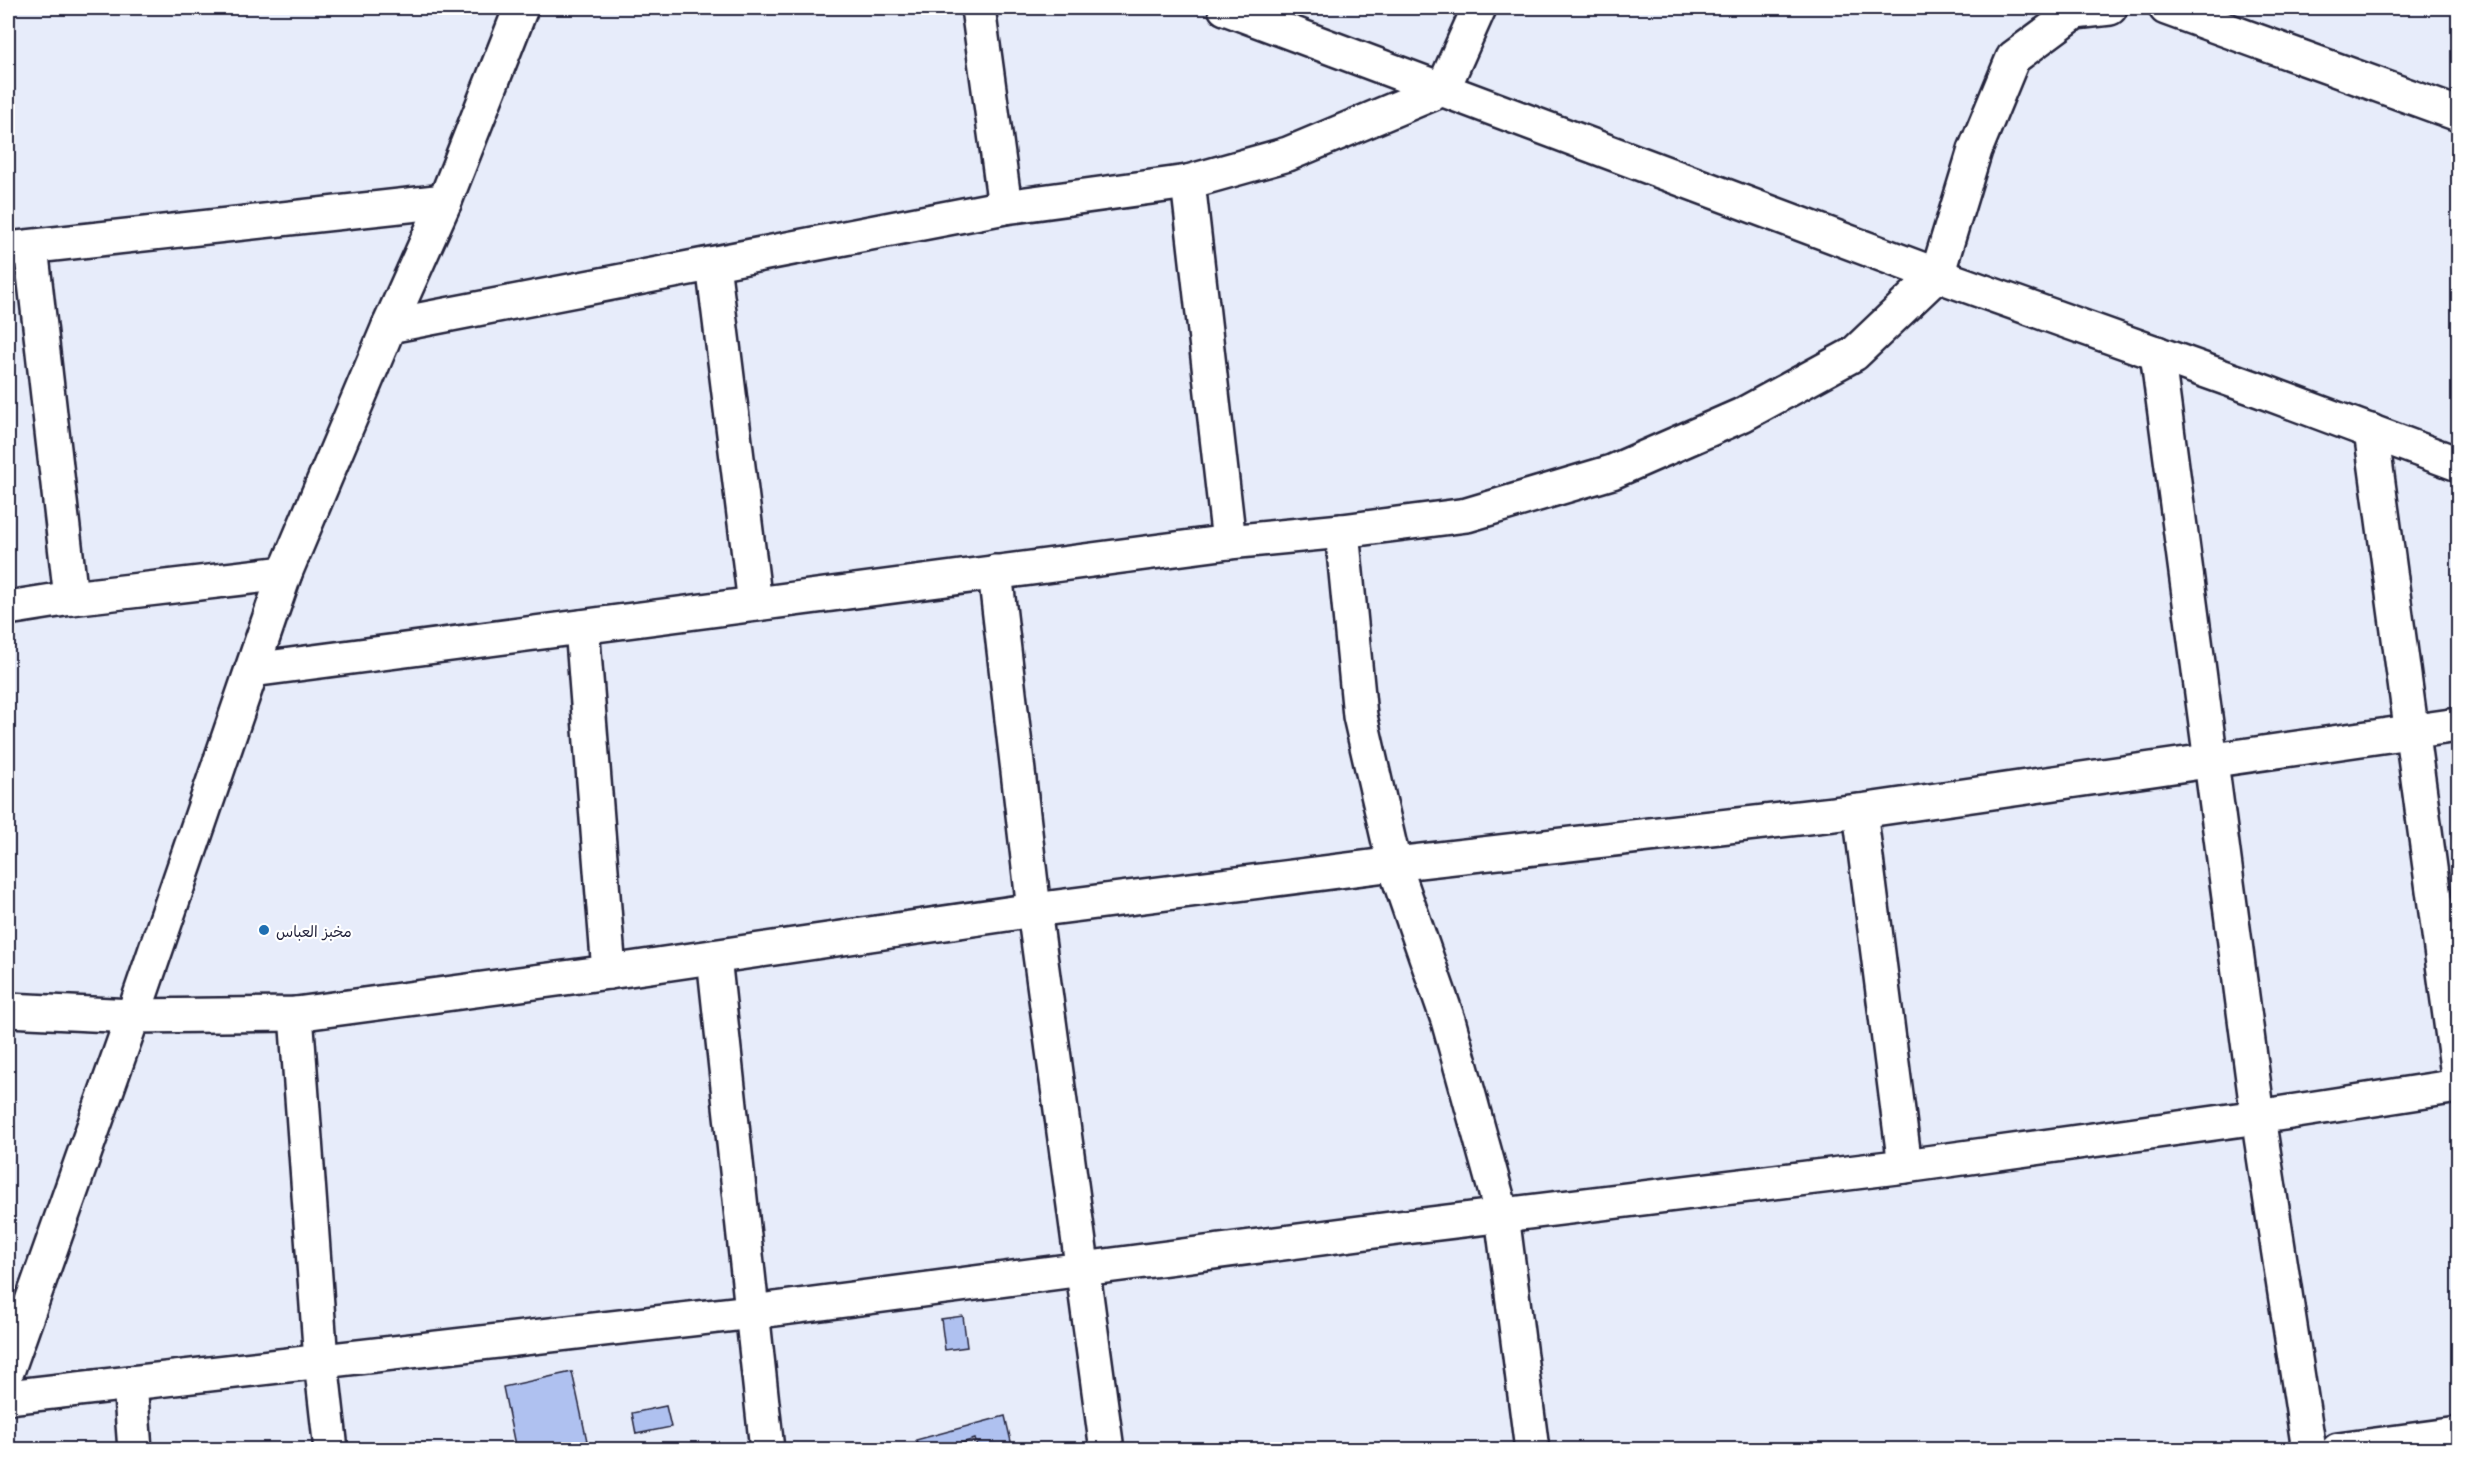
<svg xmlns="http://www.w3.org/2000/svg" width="2466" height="1457" viewBox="0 0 2466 1457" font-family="'Playpen Sans','Playpen Sans Arabic',sans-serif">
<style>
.building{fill:#afc1f0;stroke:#22223b;stroke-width:1.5}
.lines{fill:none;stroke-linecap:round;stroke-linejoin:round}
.street-casing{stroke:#22223b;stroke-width:38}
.street{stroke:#fff;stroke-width:33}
.poi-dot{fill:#1f6fb2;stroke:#fff;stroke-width:2}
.labels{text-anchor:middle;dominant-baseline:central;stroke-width:4.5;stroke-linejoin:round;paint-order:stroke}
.poi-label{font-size:15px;fill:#22223b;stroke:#fff;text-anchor:start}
</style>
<rect width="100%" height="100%" fill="#e7ecfa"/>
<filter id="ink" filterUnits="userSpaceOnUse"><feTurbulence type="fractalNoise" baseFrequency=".0167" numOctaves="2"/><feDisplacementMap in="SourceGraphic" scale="12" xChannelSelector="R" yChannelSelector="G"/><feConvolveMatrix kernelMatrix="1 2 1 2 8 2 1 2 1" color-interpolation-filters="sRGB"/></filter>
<g filter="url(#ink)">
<g class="building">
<polygon points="963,1316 967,1347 945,1350 941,1319"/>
<polygon points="572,1372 589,1450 516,1450 503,1387"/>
<polygon points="666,1406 671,1427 636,1434 632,1413"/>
<polygon points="1005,1416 1013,1450 978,1450 975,1439 938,1450 919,1450 916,1440"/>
</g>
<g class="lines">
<defs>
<g id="street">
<polyline points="978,8 1005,207"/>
<polyline points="1225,8 1937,275 2254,388 2458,464"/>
<polyline points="2166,8 2458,114"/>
<polyline points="1188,182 1229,542"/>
<polyline points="31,247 71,598"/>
<polyline points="8,249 445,201"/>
<polyline points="713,264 755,604"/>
<polyline points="389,326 1005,207 1188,182 1288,154 1443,89 1479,8"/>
<polyline points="2157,353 2258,1117 2309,1450"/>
<polyline points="2371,431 2458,1075"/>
<polyline points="1342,531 1360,716 1394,864 1448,1020 1502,1215 1532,1450"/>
<polyline points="995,572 1034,910 1107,1450"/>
<polyline points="8,608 71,598 285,573"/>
<polyline points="582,627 609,972"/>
<polyline points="252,670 1229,542 1342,531 1467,515 1612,472 1742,415 1854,354 1937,275 1975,150 2013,58 2075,12 2110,8"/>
<polyline points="1860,811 1905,1166"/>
<polyline points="714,957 767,1450"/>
<polyline points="8,1010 133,1016 296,1014 609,972 1034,910 1394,864 1860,811 2458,725"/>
<polyline points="296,1014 321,1361 331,1450"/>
<polyline points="8,1369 133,1016 285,573 389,326 445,201 521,8"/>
<polyline points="130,1383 135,1450"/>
<polyline points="8,1397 752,1312 1398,1228 1905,1166 2258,1117 2458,1086"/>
<polyline points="2338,1450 2458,1434"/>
</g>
</defs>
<use href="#street" class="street-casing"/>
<use href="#street" class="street"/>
</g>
</g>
<circle class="poi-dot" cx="264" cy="930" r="6"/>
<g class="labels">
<g class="poi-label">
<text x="276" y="930">مخبز العباس</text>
</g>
</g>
<rect width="2466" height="1457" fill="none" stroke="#fff" stroke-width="30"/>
<rect x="15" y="15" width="2436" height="1427" fill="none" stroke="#22223b" stroke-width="2" filter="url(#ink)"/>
</svg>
